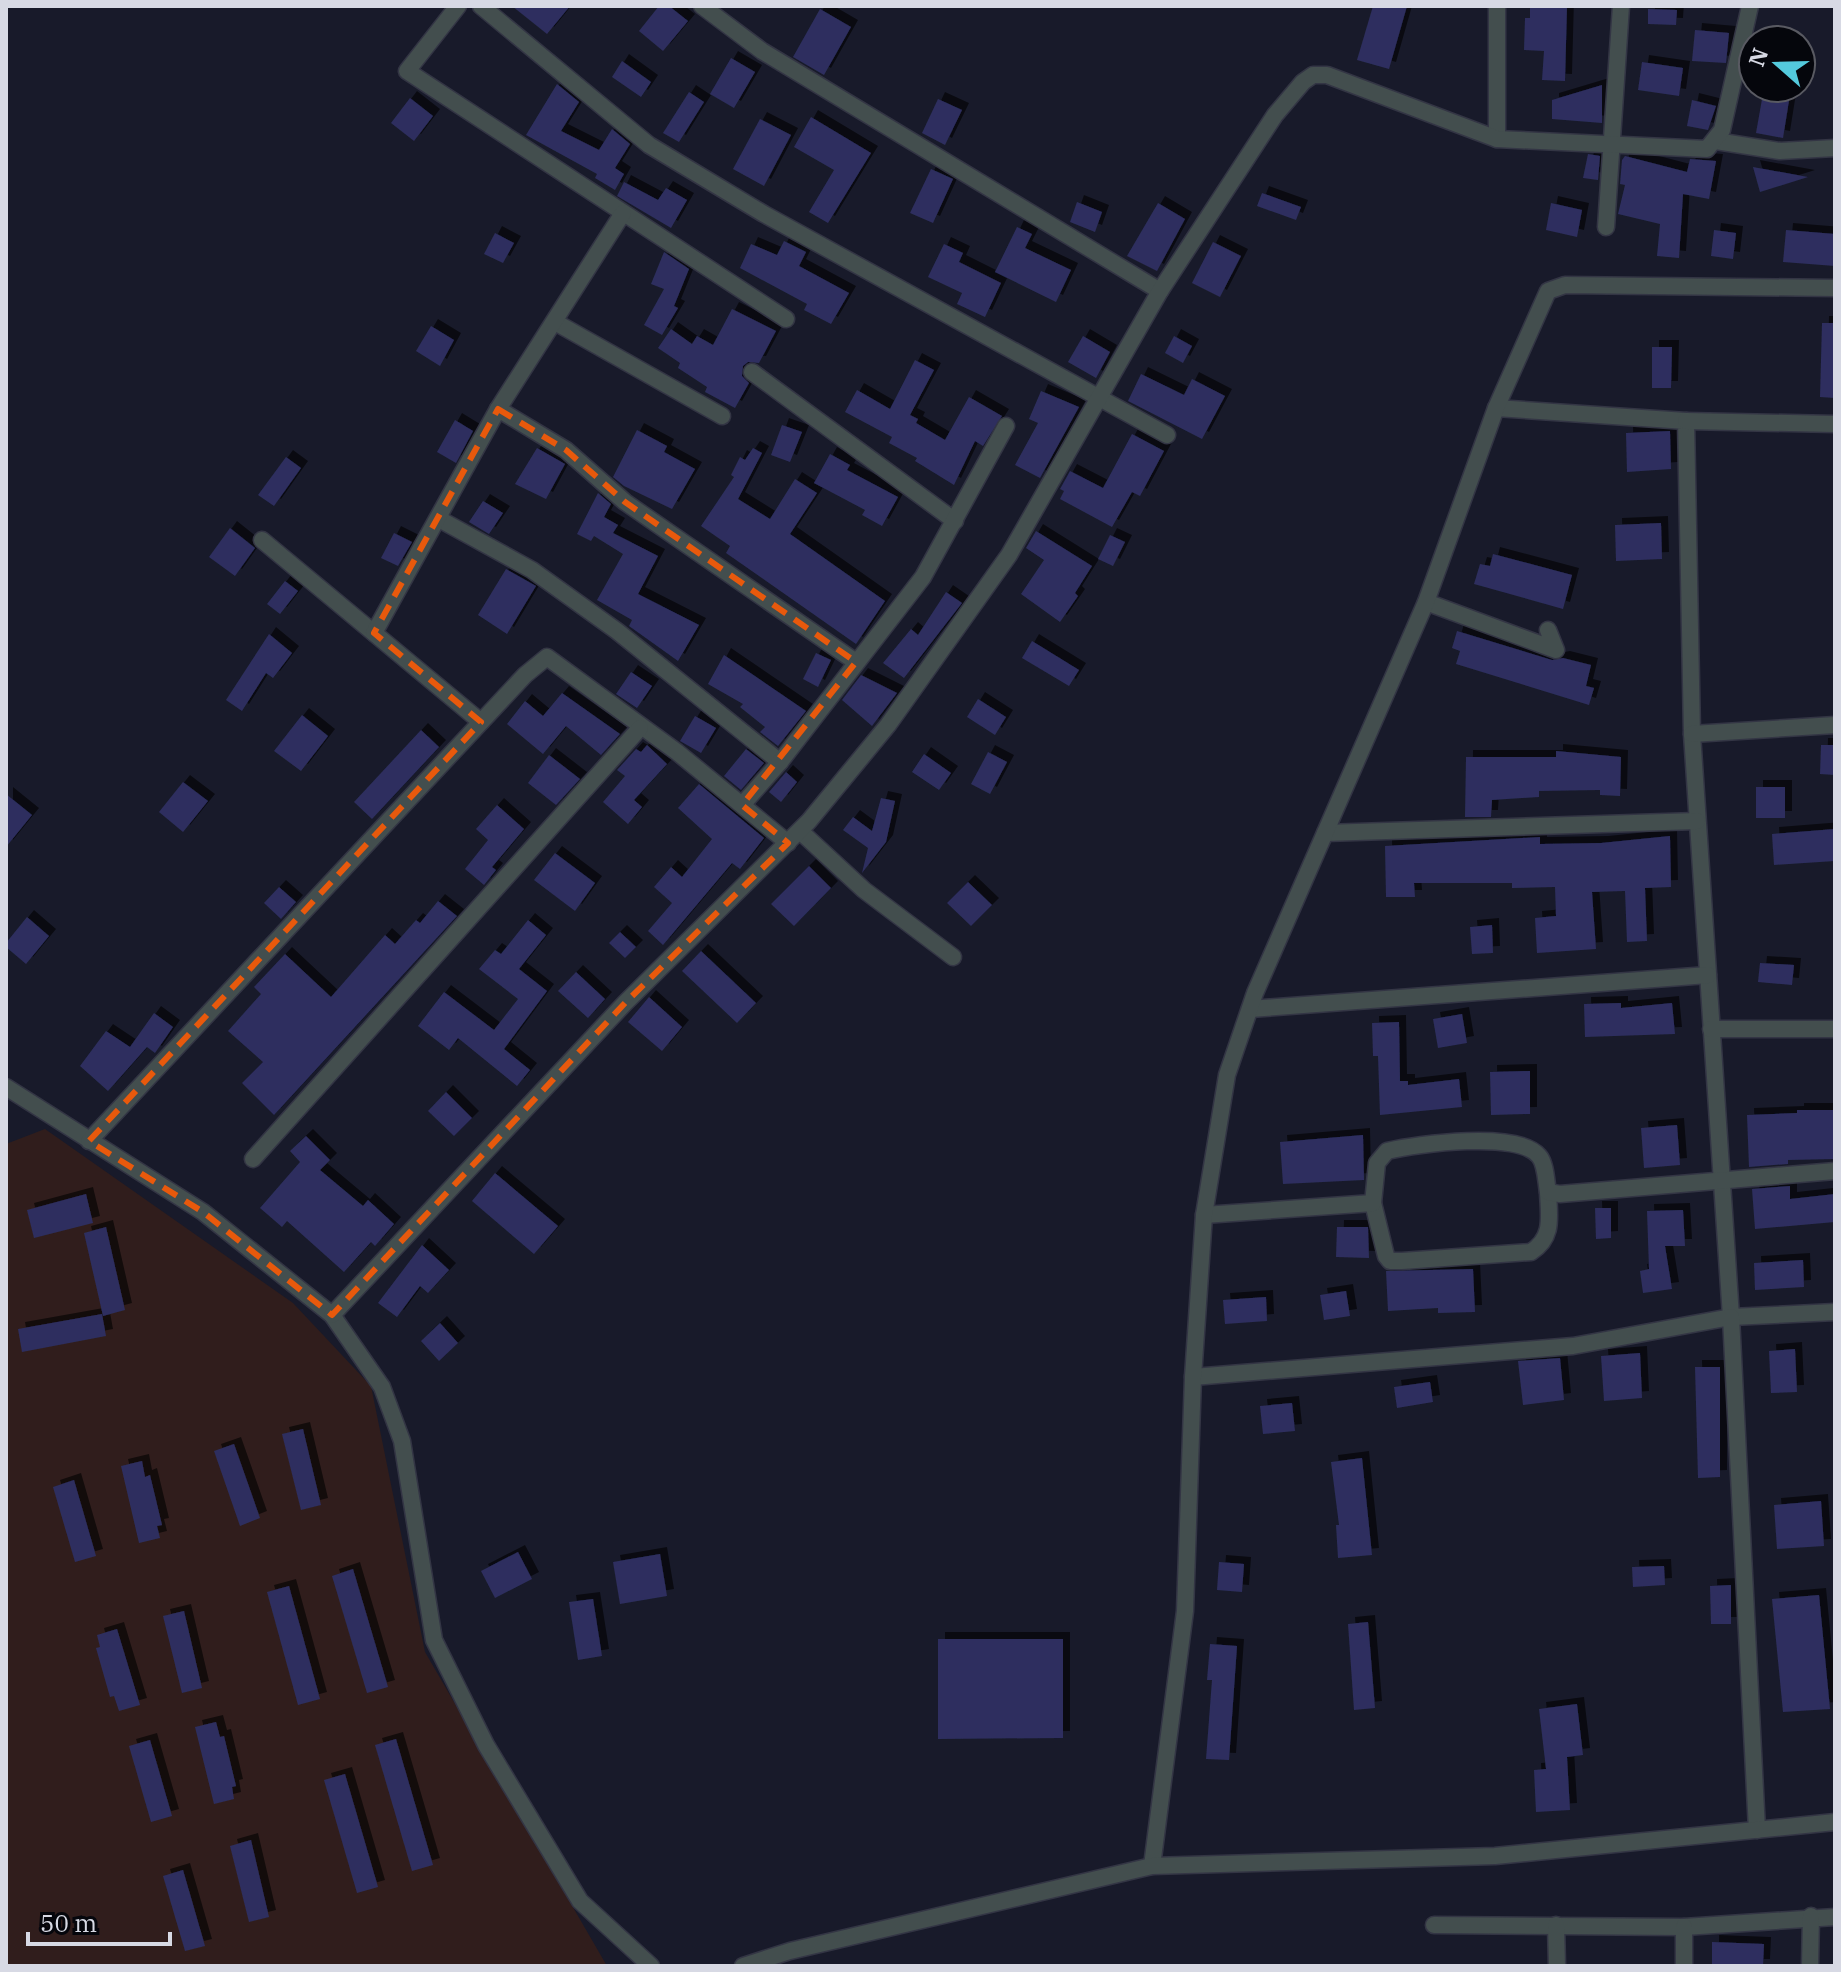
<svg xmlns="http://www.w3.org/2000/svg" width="1841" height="1972" viewBox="0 0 1841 1972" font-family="'IBM Plex Serif',serif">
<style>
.industrial{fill:#301d1c}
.building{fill:#2d2f5e;filter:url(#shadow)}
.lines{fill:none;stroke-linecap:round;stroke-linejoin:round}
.street-casing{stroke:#333544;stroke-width:19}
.street{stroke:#434e4e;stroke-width:16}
.marked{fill:none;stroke:#e8590c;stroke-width:6;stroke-dasharray:16 10;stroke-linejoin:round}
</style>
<defs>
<filter id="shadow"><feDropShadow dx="7" dy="-7" stdDeviation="0" flood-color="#0009"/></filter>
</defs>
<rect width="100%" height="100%" fill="#181a2a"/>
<polygon class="industrial" points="45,1129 293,1303 371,1386 425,1652 607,1966 6,1966 6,1144"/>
<g class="building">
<polygon points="512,6 570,6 547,34"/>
<polygon points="659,6 669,6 688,21 663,51 639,31"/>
<polygon points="1373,6 1407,6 1389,69 1357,60"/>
<polygon points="1530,6 1567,6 1565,81 1542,80 1544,51 1524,50 1525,18 1530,18"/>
<polygon points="820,9 851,27 824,75 793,57"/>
<polygon points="1648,9 1677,10 1676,25 1648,24"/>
<polygon points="1695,30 1729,33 1726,63 1692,61"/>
<polygon points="731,58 755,72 734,108 710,94"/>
<polygon points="622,61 651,82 641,97 612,77"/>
<polygon points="1642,62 1683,68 1679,96 1638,90"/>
<polygon points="557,84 579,102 561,131 599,150 612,129 630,144 615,168 624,174 615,190 595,178 597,174 526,135"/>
<polygon points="1602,85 1602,123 1552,119 1552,100"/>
<polygon points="1764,88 1791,88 1783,138 1756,133"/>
<polygon points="689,92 704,102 679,142 663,133"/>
<polygon points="410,98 433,116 414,141 391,123"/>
<polygon points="938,99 962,110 945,145 922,133"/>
<polygon points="1692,100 1716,106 1708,130 1687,126"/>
<polygon points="811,117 871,153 828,223 809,212 834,170 794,147"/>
<polygon points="760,119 791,135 764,186 733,169"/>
<polygon points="1588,154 1600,156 1598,180 1583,178"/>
<polygon points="1625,156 1687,172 1690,159 1716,161 1709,199 1683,194 1679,258 1657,256 1660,224 1618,214 1625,185 1620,184 1622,160"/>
<polygon points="1753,167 1808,177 1760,192"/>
<polygon points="931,169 953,179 933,223 910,213"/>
<polygon points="624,182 658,200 666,188 687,200 671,228 617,196"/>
<polygon points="1262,193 1301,207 1296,220 1257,206"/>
<polygon points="1077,202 1102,212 1095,232 1070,222"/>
<polygon points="1158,203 1185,219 1157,271 1127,256"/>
<polygon points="1551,203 1582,210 1577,237 1546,230"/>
<polygon points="1017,227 1032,234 1025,248 1071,270 1056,302 995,272"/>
<polygon points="1714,230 1736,233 1733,259 1711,256"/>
<polygon points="1786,230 1835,234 1835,266 1783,262"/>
<polygon points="495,233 514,243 503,263 484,254"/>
<polygon points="784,241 806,252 799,266 849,293 831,324 804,310 807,304 740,268 751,244 777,255"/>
<polygon points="1213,242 1241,256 1220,297 1192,283"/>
<polygon points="944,244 963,253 959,262 1001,283 985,317 957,304 962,293 928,277"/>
<polygon points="664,252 689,269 674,306 678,308 662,335 644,325 664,289 651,284"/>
<polygon points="732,309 776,331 759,363 748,362 743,366 742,376 749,383 735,408 705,392 707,387 678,368 680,363 658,348 671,329 692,344 697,336 713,345"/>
<polygon points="1822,323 1835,323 1835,398 1820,397"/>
<polygon points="431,326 454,340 440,366 416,351"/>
<polygon points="1083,336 1110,352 1096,378 1068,362"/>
<polygon points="1174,336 1192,346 1183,363 1165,353"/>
<polygon points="1652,347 1672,347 1671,388 1652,388"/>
<polygon points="915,360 934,370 910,415 918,419 916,423 945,440 969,397 1002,416 983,446 975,441 954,485 915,461 917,458 889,443 892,437 845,412 857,390 890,409"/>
<polygon points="1141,374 1184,395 1192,379 1225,396 1202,439 1128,401"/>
<polygon points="1041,391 1079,407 1040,478 1015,465 1038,423 1029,419"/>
<polygon points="455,420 473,431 456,463 437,452"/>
<polygon points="782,425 802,432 790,462 771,455"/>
<polygon points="637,430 667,446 664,452 695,469 672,509 624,486 613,477"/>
<polygon points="1670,431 1671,469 1627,472 1626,433"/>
<polygon points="1132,434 1164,451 1140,496 1132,492 1112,527 1060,499 1064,491 1060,489 1070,471 1103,488"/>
<polygon points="537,448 565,464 546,499 515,484"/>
<polygon points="753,448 762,453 738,499 770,519 795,479 817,493 790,534 885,601 856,644 726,553 730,546 701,526 734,477 731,475 740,457 745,460"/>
<polygon points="830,454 850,465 847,470 898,497 882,526 862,515 865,510 814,483"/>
<polygon points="286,457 301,468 274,506 258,495"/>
<polygon points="598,493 611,504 604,517 618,525 613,533 658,556 638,594 699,625 678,661 629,626 632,620 597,600 623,554 594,536 591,541 577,534"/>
<polygon points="483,501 503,513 489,534 469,522"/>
<polygon points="1661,523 1662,559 1616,561 1615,525"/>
<polygon points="230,528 255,548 235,576 209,557"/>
<polygon points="1036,531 1092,566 1075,593 1078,596 1060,622 1021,594 1044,560 1026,548"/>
<polygon points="394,533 412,542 398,566 381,558"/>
<polygon points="1110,535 1125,542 1113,566 1098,559"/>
<polygon points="1493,554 1572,575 1563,609 1474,584 1480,564 1490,566"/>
<polygon points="506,569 536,586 507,634 478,615"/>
<polygon points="285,581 298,591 280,614 267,604"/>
<polygon points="946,592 962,603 904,678 883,663 911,629 918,635"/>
<polygon points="1457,631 1552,660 1563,658 1591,665 1586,686 1594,688 1589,705 1456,664 1460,651 1452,648"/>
<polygon points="269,634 292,653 273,678 266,673 242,711 226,700"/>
<polygon points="1032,641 1079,670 1069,686 1022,658"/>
<polygon points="816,653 831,660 818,687 803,679"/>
<polygon points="724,655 806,711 778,746 760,732 765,727 740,707 743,704 708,684"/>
<polygon points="631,672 652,686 637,708 616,694"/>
<polygon points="861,675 897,693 872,726 842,700"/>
<polygon points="562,693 620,734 601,755 566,726 543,754 507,724 525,701 543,716"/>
<polygon points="978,699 1006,717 995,735 967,717"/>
<polygon points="302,715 328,736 301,771 274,751"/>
<polygon points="695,716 716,728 701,753 680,741"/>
<polygon points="421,730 439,747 372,819 354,802"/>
<polygon points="647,745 667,764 634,800 642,807 628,824 603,802 625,776 617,770 636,749 641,752"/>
<polygon points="1821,745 1835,745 1835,775 1820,774"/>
<polygon points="746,749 764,763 741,790 724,776"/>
<polygon points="1556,751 1621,757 1620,796 1600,795 1600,790 1539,791 1539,797 1492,800 1491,817 1465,817 1466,757 1556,757"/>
<polygon points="988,752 1007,762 990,794 971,784"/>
<polygon points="924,754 951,773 939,790 912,772"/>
<polygon points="549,755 580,779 556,805 528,783"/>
<polygon points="786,772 797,782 781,802 769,792"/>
<polygon points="183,782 208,801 183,832 159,812"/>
<polygon points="699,784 764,838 740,869 732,863 663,945 648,931 672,903 654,887 671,867 682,877 712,839 678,808"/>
<rect x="1756" y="787" width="29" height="31"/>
<polygon points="6,794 32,815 6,847"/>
<polygon points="881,798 895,801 886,842 862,873 868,848 843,830 853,817 872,831"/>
<polygon points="497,805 524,829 492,867 496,870 484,885 465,869 488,840 476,829"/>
<polygon points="1835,829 1835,861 1774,865 1772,834"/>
<polygon points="1670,836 1671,887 1645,888 1647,941 1627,942 1625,891 1592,892 1596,949 1537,953 1535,918 1556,916 1555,887 1512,888 1512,883 1414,883 1415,897 1386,897 1385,846 1540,837 1540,844 1601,843"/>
<polygon points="555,853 595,883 575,911 534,880"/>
<polygon points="809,866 831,888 794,926 771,904"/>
<polygon points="968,882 992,905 971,926 947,903"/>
<polygon points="279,887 296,902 281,919 264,903"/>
<polygon points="438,901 457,916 274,1115 242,1083 263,1062 228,1031 261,994 254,987 285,954 331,997 385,935 395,944 416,920 420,923"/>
<polygon points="27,917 49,936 26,964 6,947 6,943"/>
<polygon points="528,920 546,935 519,969 547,991 504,1049 530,1070 517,1086 458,1038 449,1050 418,1026 444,992 494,1030 518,999 479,969 495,950 501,954"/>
<polygon points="1492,925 1493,953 1472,954 1470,927"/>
<polygon points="620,932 636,947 625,958 609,943"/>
<polygon points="701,951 756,1003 737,1023 682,971"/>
<polygon points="1760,963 1794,965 1792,985 1758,982"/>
<polygon points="576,972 605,999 588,1018 558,991"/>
<polygon points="649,997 682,1027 662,1051 628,1022"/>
<polygon points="1621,1003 1621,1008 1672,1003 1675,1034 1585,1037 1584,1004"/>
<polygon points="154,1013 173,1027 155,1053 147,1047 108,1091 80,1066 106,1031 130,1047"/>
<polygon points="1462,1014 1467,1043 1438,1048 1433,1019"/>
<polygon points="1399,1022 1400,1081 1408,1081 1408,1085 1459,1079 1462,1107 1380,1115 1378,1056 1373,1056 1372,1023"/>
<polygon points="1530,1071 1530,1114 1491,1115 1490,1072"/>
<polygon points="446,1092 472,1118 454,1136 428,1111"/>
<polygon points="1797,1110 1835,1110 1835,1159 1788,1160 1788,1164 1749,1167 1747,1115 1797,1113"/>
<polygon points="1677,1125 1680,1165 1644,1168 1641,1128"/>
<polygon points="1363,1135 1364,1180 1283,1184 1280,1142"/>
<polygon points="306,1136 330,1160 320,1170 363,1206 368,1200 394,1224 375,1246 371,1242 344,1272 287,1221 282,1227 260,1208 300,1162 290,1151"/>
<polygon points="495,1173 558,1226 534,1254 472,1201"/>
<polygon points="1790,1186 1790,1199 1835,1194 1835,1222 1755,1229 1752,1189"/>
<polygon points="86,1194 93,1223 34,1238 27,1210"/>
<polygon points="1595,1208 1611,1208 1611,1238 1596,1239"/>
<polygon points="1683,1210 1685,1246 1665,1246 1672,1289 1643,1293 1640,1271 1649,1269 1647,1211"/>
<polygon points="106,1227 125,1310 103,1316 84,1233"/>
<polygon points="1337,1227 1368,1227 1369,1258 1336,1257"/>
<polygon points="422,1245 449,1270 428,1293 420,1286 397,1317 378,1303"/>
<polygon points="1803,1260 1804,1287 1755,1290 1754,1263"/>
<polygon points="1473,1269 1475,1312 1438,1313 1438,1308 1388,1311 1386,1271"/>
<polygon points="1346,1291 1350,1316 1324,1320 1320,1295"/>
<polygon points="1266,1297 1267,1321 1225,1324 1223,1300"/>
<polygon points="102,1314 106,1336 22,1352 18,1329"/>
<polygon points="440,1323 458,1343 439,1361 421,1341"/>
<polygon points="1795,1349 1797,1392 1771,1393 1769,1351"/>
<polygon points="1640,1353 1642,1398 1604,1401 1601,1356"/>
<polygon points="1560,1358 1564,1400 1523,1405 1518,1361"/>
<polygon points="1695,1367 1720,1367 1720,1477 1698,1478"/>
<polygon points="1430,1382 1433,1402 1397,1408 1394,1387"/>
<polygon points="1292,1403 1295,1431 1263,1434 1260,1406"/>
<polygon points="303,1429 321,1505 301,1510 282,1434"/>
<polygon points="234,1444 260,1518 240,1526 214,1451"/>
<polygon points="1362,1458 1372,1555 1338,1558 1336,1525 1339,1525 1331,1462"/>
<polygon points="142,1461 145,1477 150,1475 162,1525 157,1526 160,1538 139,1543 121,1466"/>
<polygon points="74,1480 96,1556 75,1562 53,1487"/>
<polygon points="1821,1501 1824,1546 1777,1549 1774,1505"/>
<polygon points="518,1552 532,1579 495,1598 481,1571"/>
<polygon points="660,1554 667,1596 620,1604 613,1562"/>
<polygon points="1219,1562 1244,1564 1242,1592 1217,1590"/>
<polygon points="1664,1566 1665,1585 1633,1587 1632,1567"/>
<polygon points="353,1569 388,1687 367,1693 332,1576"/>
<polygon points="1731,1585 1731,1624 1711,1624 1710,1586"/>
<polygon points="289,1586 320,1699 298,1705 267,1592"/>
<polygon points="1819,1595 1830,1709 1783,1712 1772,1599"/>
<polygon points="593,1599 602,1656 578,1660 569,1602"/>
<polygon points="184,1611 202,1688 182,1693 163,1616"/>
<polygon points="1368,1622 1375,1708 1354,1710 1348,1624"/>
<polygon points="117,1629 140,1705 119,1711 114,1696 110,1697 96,1648 100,1647 97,1635"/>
<polygon points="938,1639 1063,1639 1063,1738 938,1739"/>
<polygon points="1210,1644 1237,1646 1229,1760 1206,1759 1212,1680 1207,1680"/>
<polygon points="1577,1704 1583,1755 1567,1757 1570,1810 1536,1812 1534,1770 1546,1769 1539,1709"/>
<polygon points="216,1722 220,1737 224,1736 236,1786 232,1787 234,1799 214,1804 195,1727"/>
<polygon points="396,1739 433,1865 412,1871 375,1745"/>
<polygon points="150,1740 172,1816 151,1822 129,1746"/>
<polygon points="345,1774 378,1887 357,1893 324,1780"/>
<polygon points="251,1840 269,1917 249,1922 230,1846"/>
<polygon points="183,1870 205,1946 185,1951 163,1876"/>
<polygon points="1712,1942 1764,1944 1763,1966 1712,1966"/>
</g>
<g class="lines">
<defs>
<g id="street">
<polyline points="458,6 407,71 786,319"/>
<polyline points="481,6 649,145 764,214 1167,435"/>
<polyline points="702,6 762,51 1160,291"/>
<polyline points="1497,6 1497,139"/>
<polyline points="1716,141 1780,151 1835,148"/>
<polyline points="1606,227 1621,6"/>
<polyline points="555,322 722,416"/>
<polyline points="752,372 955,521"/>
<polyline points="1496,408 1686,421 1692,734 1731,1317 1835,1312"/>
<polyline points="498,409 566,450 625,502 856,662"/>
<polyline points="1686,421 1835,424"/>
<polyline points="439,519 532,570 617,631 780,762"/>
<polyline points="262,540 481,722"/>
<polyline points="1426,602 1556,650 1548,630"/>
<polyline points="374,633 498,409 623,213"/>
<polyline points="1692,734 1835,725"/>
<polyline points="742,805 780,762 923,577 1006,426"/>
<polyline points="800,831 864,890 953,957"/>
<polyline points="1325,833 1697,821"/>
<polyline points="1250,1009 1708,975"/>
<polyline points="1711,1029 1835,1029"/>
<polyline points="6,1087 203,1212 332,1315 382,1387 402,1441 434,1640 486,1745 580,1901 651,1966"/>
<polyline points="89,1141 525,675 547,657 677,752 788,843"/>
<polyline points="253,1159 640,728"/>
<path d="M1373,1203L1386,1256L1390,1261H1402L1531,1252C1554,1237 1549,1217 1548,1192"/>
<path d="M1204,1215L1373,1203L1377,1163L1387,1151C1418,1144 1518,1130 1539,1156C1546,1164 1546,1182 1548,1192L1560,1194L1835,1171"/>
<polyline points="332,1315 625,1003 809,821 888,725 1009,555 1160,291 1275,115 1303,82 1313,75 1327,75 1497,139 1707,149 1722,130 1750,6"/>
<polyline points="1193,1377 1573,1346 1731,1317 1757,1830"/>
<polyline points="1152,1866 1185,1611 1193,1377 1204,1215 1227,1075 1255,993 1426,602 1496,408 1548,291 1565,285 1835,288"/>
<polyline points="1434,1925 1684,1927 1835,1917"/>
<polyline points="1556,1925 1557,1966"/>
<polyline points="743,1966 790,1951 1152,1866 1495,1856 1835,1822"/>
<polyline points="1684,1966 1684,1927"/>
<polyline points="1810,1966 1811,1916"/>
</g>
</defs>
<use href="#street" class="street-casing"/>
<use href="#street" class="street"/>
</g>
<path class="marked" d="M498,409L566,450L625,502L856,662L742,805L788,843L625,1003L332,1315L203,1212L89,1141L481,722L374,633Z"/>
<rect width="1841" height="1972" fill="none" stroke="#d7d9e4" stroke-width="16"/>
<g transform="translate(1777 64) rotate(290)"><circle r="38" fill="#05060c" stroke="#595a62" stroke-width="2"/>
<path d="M0-6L14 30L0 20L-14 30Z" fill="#54cadd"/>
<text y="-12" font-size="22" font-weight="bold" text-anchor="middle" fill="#d7d9e4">N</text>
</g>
<path d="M28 1932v12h142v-12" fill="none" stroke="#d7d9e4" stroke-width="4"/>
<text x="40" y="1932" font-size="24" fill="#d7d9e4" stroke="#05060c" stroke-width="6" paint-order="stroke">50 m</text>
</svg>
